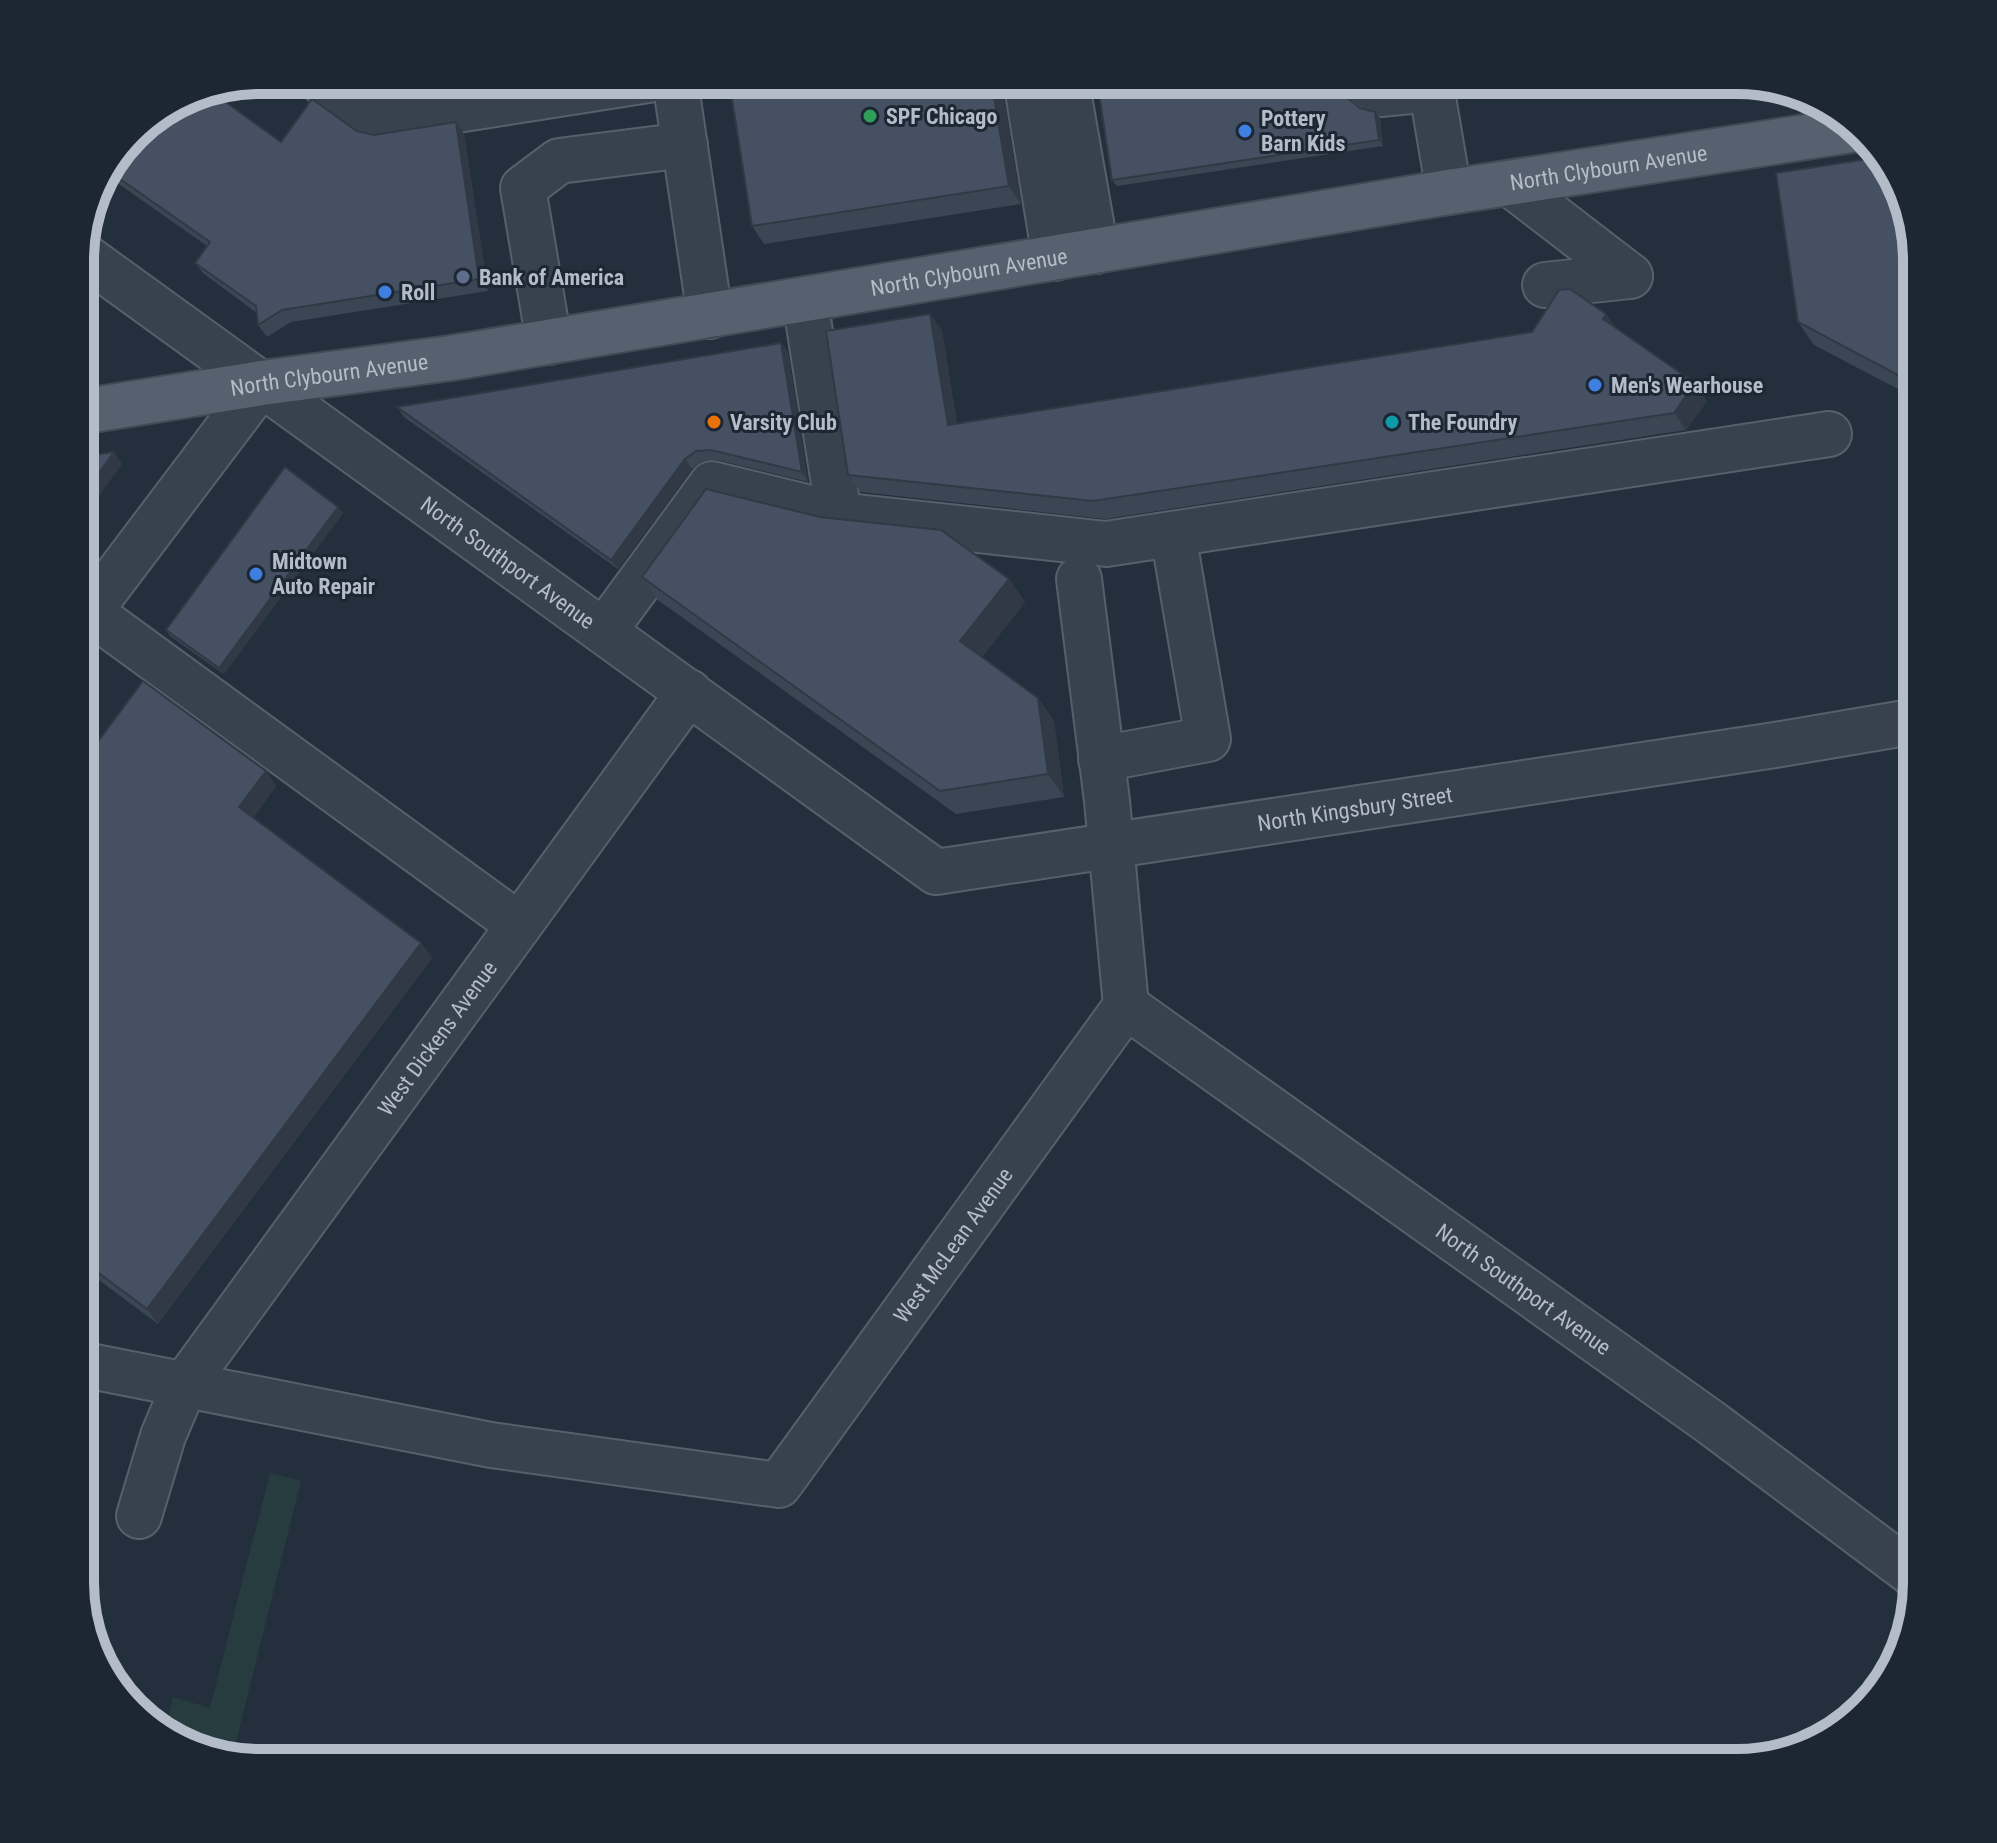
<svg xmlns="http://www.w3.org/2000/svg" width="1997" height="1843" viewBox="0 0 1997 1843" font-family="'Roboto Condensed',sans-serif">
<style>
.green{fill:#263c3f}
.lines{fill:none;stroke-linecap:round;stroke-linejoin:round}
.minor-casing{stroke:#565f6c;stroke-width:48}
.major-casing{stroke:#414a57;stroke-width:48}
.minor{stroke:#38414e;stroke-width:44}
.major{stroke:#56606e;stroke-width:44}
.wall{fill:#3b4654}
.shaded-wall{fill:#303945}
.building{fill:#455162;stroke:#303945;stroke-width:2}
.leisure-dot{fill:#2e9e5b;stroke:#1d2633;stroke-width:3}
.shop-dot{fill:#3f7fe0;stroke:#1d2633;stroke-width:3}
.service-dot{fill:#5c6f8a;stroke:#1d2633;stroke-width:3}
.food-dot{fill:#e8710a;stroke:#1d2633;stroke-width:3}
.culture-dot{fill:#0f9aa8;stroke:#1d2633;stroke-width:3}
.labels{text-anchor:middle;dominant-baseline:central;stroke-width:6;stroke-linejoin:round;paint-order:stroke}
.poi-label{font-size:22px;font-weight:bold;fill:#b4bcc9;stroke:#1d2633;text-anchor:start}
.street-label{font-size:22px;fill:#b4bcc9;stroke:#1d2633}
.rim{fill:none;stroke:#b4bcc9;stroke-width:10}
</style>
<rect width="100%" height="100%" fill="#242f3e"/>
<polygon class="green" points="270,1473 301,1481 232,1758 190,1749 165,1732 173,1697 210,1708"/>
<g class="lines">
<defs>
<g id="minor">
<polyline points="320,80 380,122 648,80"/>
<polyline points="675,80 710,316"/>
<polyline points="1026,80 1055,258"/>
<polyline points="1066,80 1096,251"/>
<polyline points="1362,80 1380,94 1431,89"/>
<polyline points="1430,80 1449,192"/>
<polyline points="1509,183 1630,276"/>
<path id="s1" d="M80,253L936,872L1775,745L1917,721"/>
<polyline points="1545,285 1630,276"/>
<polyline points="805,300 839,515"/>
<polyline points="549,342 523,188 559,161 685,145"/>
<polyline points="1079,579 1107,801 1126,1006"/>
<polyline points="90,612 519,925"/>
<polyline points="80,624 262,383"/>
<polyline points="604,631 712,484 839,515 1106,544 1829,434"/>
<polyline points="1101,759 1208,739 1173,534"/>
<path id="s2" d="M1126,1006L1713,1424L1917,1577"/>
<path id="s3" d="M80,1364L491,1445L779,1485L1126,1006"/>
<path id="s4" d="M139,1516L163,1436L185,1384L689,692"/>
</g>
<g id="major">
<path id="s5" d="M80,412L262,383L451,358L1449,192L1858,129"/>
</g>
</defs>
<use href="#minor" class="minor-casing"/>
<use href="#major" class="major-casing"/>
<use href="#minor" class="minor"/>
<use href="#major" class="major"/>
</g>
<g class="wall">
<polygon points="364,80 486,80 386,96"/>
<polygon points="924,80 997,80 1002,88 1021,204 764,244 752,226 902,84"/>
<polygon points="1343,94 1360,108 1380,118 1383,146 1117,186 1112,180"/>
<polygon points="456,122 464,134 488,291 291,322 267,337 258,325 257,313 204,274 195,263 207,246 116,182 101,203 94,198 98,181 141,125 281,142 357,131 374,135"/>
<polygon points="1917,248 1917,399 1814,345 1798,322"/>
<polygon points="930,314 942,331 957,424 1532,332 1606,314 1616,328 1707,401 1686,430 1105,519 861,492 848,475"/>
<polygon points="781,343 788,353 808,482 718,460 703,461 692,469 618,569 404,417 397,407"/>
<polygon points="338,507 343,513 224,674 170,636 166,630"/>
<polygon points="642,577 1009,579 1025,602 982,657 1038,698 1054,721 1064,797 956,814 658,600"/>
<polygon points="80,766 266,771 276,786 253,818 421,943 432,958 158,1324 80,1266"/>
</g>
<g class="shaded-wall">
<polygon points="991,80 997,80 1002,88 1021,204 1009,186"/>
<polygon points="1375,112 1380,118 1383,146 1379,140"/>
<polygon points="456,122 464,134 488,291 479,279"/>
<polygon points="107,170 116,182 101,203 95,194 97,184"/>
<polygon points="930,314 942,331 960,442 948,425"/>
<polygon points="1606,314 1619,332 1603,319"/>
<polygon points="781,343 788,353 808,482 802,472"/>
<polygon points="1695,383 1707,401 1686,430 1674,413"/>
<polygon points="114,452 122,464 80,522 80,499"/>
<polygon points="685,459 692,469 618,569 611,560"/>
<polygon points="338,507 343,513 224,674 219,668"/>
<polygon points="1009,579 1025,602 976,664 960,641"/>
<polygon points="1038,698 1054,721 1064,797 1048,774"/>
<polygon points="266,771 276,786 250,822 239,807"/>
<polygon points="421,943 432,958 158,1324 147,1309"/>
</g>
<g class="building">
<polygon points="372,80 402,80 378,84"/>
<polygon points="729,80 897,80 902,84 924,80 991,80 1009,186 752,226"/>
<polygon points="1097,80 1335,80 1342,93 1360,108 1375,112 1379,140 1112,180"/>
<polygon points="209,90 281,142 312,99 357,131 374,135 456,122 479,279 282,310 258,325 256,306 195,263 210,242 107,170 97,184 98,181 141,125 191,94"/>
<polygon points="1881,157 1903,190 1917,248 1917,380 1909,381 1798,322 1776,173"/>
<polygon points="1570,289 1606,314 1603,319 1695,383 1674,413 1093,501 848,475 826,331 930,314 948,425 1532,332 1559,290"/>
<polygon points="781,343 802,472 711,450 696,451 685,459 611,560 397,407"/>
<polygon points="114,452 80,499 80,457"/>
<polygon points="285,467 338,507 219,668 166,630"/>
<polygon points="706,489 820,517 941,530 1009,579 960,641 1038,698 1048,774 940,791 642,577"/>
<polygon points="143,681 266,771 239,807 421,943 147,1309 80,1259 80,766"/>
</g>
<circle class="leisure-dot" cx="870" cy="116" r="8"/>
<g class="shop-dot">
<circle cx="1245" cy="131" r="8"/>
<circle cx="385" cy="292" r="8"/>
<circle cx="1595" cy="385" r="8"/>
<circle cx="256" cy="574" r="8"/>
</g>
<circle class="service-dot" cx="463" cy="277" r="8"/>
<circle class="food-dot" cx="714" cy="422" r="8"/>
<circle class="culture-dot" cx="1392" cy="422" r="8"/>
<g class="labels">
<g class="poi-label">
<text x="886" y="116">SPF Chicago</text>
<text x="1261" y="118">Pottery<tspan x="1261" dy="25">Barn Kids</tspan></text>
<text x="479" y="277">Bank of America</text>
<text x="401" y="292">Roll</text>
<text x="1611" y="385">Men's Wearhouse</text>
<text x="730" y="422">Varsity Club</text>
<text x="1408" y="422">The Foundry</text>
<text x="272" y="561">Midtown<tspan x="272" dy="25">Auto Repair</tspan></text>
</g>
<g class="street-label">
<text stroke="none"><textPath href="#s5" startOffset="1548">North Clybourn Avenue</textPath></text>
<text stroke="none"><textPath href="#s5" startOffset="900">North Clybourn Avenue</textPath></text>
<text stroke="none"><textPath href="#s5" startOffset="252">North Clybourn Avenue</textPath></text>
<text stroke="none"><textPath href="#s1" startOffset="528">North Southport Avenue</textPath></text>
<text stroke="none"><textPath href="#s1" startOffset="1480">North Kingsbury Street</textPath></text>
<text stroke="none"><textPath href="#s4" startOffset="568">West Dickens Avenue</textPath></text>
<text stroke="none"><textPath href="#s3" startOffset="1006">West McLean Avenue</textPath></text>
<text stroke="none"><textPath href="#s2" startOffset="488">North Southport Avenue</textPath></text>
</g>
</g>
<path d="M0 0H1997V1843H0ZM260 94H1737A166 166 0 0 1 1903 260V1583A166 166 0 0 1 1737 1749H260A166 166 0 0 1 94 1583V260A166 166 0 0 1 260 94Z" fill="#1d2633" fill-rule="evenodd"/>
<path class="rim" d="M260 94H1737A166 166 0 0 1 1903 260V1583A166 166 0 0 1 1737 1749H260A166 166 0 0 1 94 1583V260A166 166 0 0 1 260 94Z"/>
</svg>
